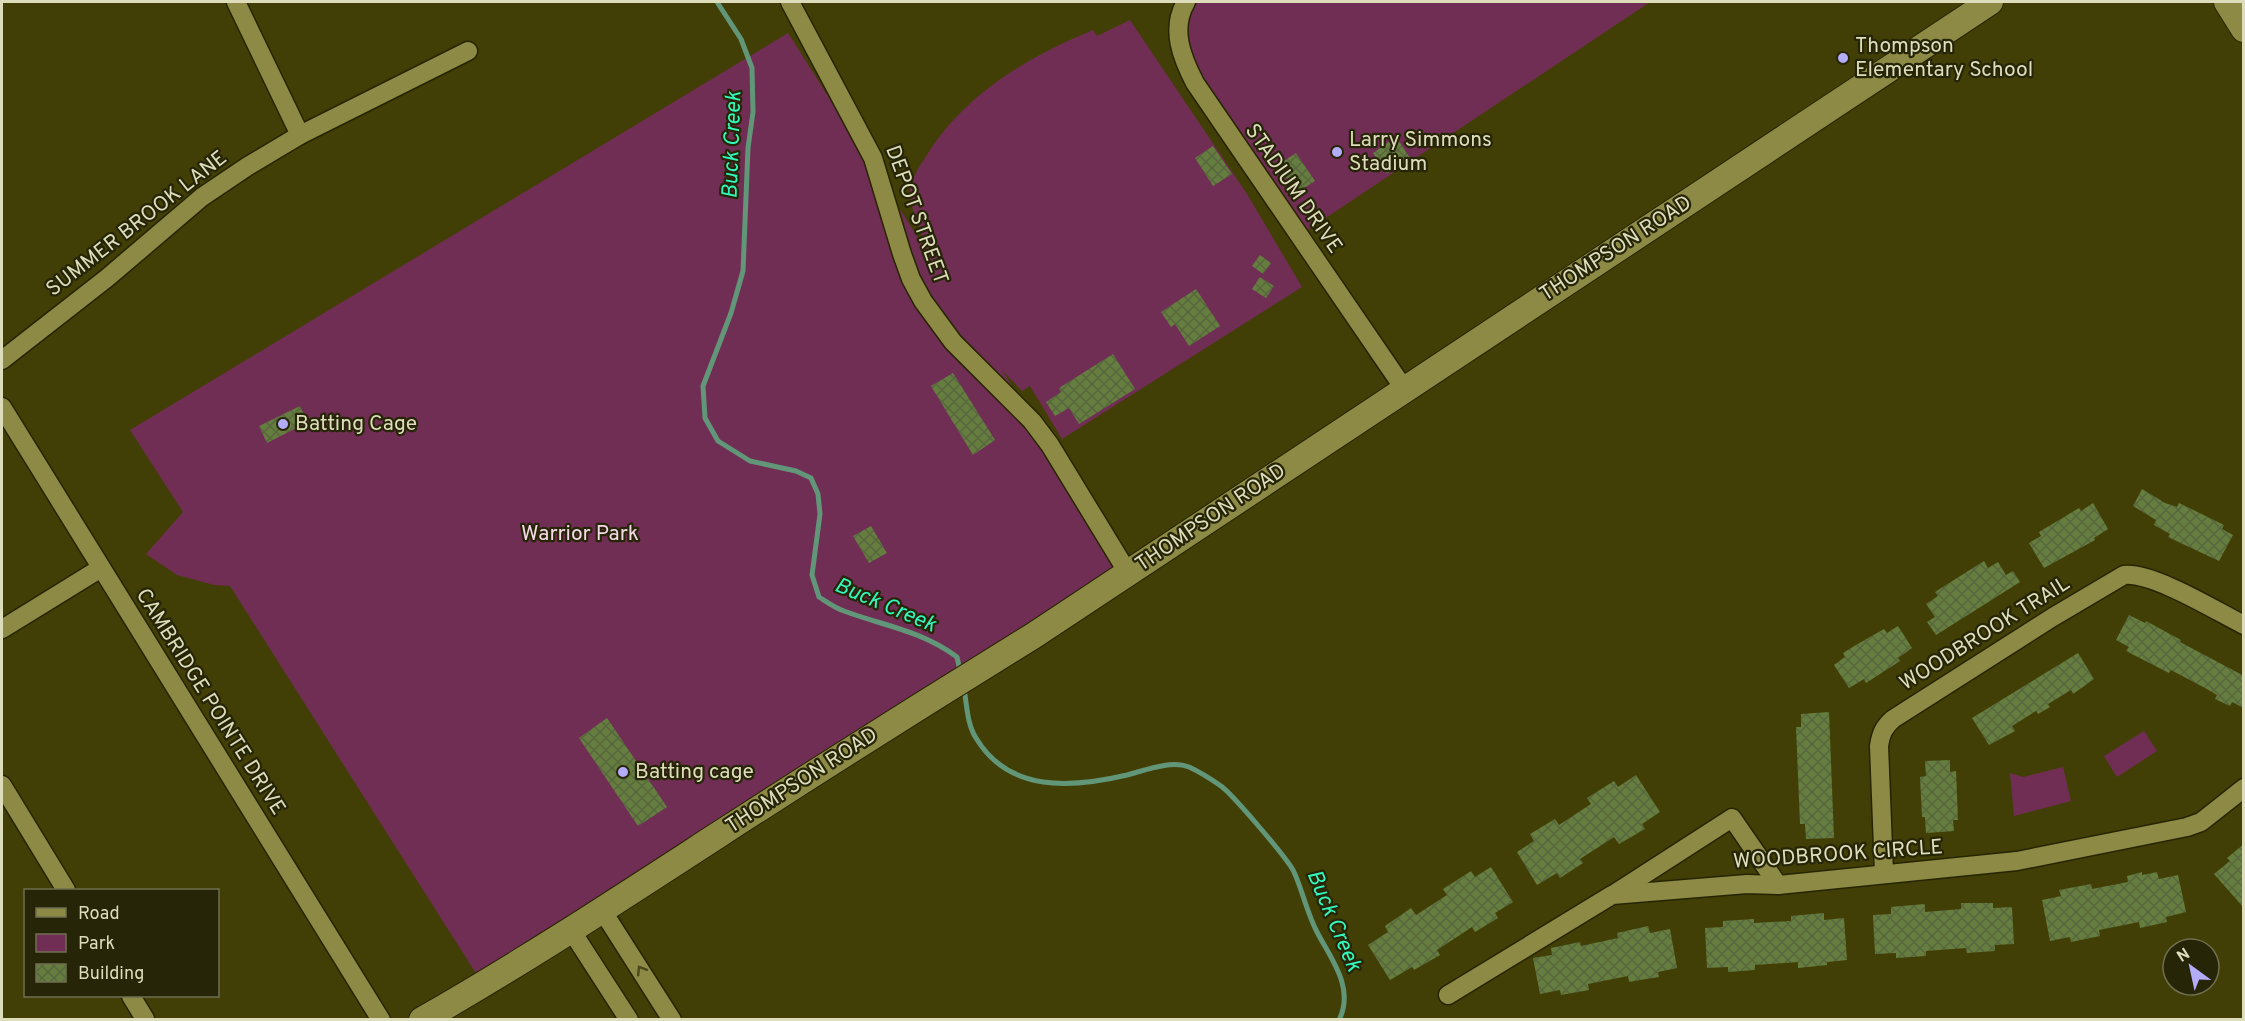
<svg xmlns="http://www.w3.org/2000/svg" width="2245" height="1021" viewBox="0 0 2245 1021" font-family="Overpass,sans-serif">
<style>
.green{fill:#702e54}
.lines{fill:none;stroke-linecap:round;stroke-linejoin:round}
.stream{stroke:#629679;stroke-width:5}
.building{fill:url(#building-cross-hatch)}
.street-casing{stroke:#272501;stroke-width:21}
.secondary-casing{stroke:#272501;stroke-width:28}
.street{stroke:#8d8a45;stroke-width:18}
.secondary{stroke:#8d8a45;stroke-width:26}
.oneway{stroke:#4b481d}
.poi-dot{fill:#b3adf9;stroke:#272508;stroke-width:2}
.labels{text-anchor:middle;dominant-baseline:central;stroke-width:4.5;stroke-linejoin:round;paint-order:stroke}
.poi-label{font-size:21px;fill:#ddb;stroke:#272508;text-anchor:start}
.street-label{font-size:21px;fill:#ddb;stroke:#272508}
.park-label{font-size:21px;fill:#f4d9e6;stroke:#272508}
.water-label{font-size:22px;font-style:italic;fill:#33f7bd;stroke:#272508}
</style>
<defs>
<pattern id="building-cross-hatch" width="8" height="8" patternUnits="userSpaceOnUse" patternTransform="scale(1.5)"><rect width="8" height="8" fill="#657e40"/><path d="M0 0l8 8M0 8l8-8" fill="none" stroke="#57663d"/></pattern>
</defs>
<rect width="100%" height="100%" fill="#423f06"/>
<g class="green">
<polygon points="1195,2 1650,2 1303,233 1196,71 1185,26 1191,7"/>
<path d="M1130,20L1247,194L1302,287L1062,439L1030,386L1022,391L1002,370L1128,573L477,975L230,586L214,585L177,575L146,554L183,512L130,430L788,33L927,252C924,234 912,215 910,196C909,183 918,168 925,158C963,95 1027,57 1093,30L1097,36Z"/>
<polygon points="2144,731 2157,751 2117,777 2104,756"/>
<polygon points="2063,767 2071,801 2014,816 2010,773 2023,777"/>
</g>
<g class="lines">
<g class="stream">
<path d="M717,2L741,39L752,68L753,112L748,148L743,271L731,313L703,386L705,418L718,441L750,461L796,471L811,478L818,494L820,514L812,575L819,597C827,602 835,608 844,611C884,626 920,630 957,657L960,671"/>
<path d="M964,689C967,705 967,724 976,738C1009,793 1072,788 1127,775C1146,770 1171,760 1189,767C1200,772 1211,779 1221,786C1233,795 1288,859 1294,872C1303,892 1307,913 1317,932C1331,959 1355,988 1339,1020"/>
</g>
</g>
<g class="building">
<polygon points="1396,137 1410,158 1387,174 1373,153"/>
<polygon points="1213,146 1232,174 1213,186 1195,158"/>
<polygon points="1296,153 1315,181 1296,193 1278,165"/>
<polygon points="1260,255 1271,263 1263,274 1252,266"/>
<polygon points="1260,277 1274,286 1266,298 1252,289"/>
<polygon points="1196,289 1220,326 1189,346 1175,324 1171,327 1161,312"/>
<polygon points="1113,354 1135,389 1079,424 1069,408 1055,416 1046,402 1061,392 1059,388"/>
<polygon points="953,373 995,440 973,455 931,386"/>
<polygon points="300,406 308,422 267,443 259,426"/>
<polygon points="2142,489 2165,503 2177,507 2179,503 2224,525 2222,529 2233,535 2219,561 2168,537 2170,534 2154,525 2156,520 2133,506"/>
<polygon points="2093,503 2108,529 2094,538 2095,540 2044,568 2029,543 2041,536 2039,532 2079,508 2081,511"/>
<polygon points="871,526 887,553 869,563 853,536"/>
<polygon points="1984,561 1988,568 1998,562 2006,575 2013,571 2020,582 1936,635 1927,622 1935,617 1926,604 1938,596 1935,592"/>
<polygon points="2129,615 2145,623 2146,621 2181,640 2180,642 2244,676 2244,708 2232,702 2230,706 2215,699 2217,695 2205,688 2171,670 2169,673 2126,651 2129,647 2116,640"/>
<polygon points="1898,626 1912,648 1898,658 1900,661 1866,683 1864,679 1849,688 1834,665 1845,657 1843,653 1856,645 1884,629 1887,633"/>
<polygon points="2078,653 2094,679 2073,694 2071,690 2048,704 2050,707 2038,714 2036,711 2012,726 2015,731 1989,745 1972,718"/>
<polygon points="1829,712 1834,838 1806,839 1805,824 1800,824 1796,727 1801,727 1801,714"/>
<polygon points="607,718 667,807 638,826 579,738"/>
<polygon points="1950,760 1950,772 1956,771 1958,820 1953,820 1954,831 1926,833 1925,817 1922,817 1920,777 1926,776 1925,761"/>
<polygon points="1636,775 1660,812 1642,824 1645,829 1619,844 1614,837 1580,859 1583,863 1560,878 1557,873 1537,885 1517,852 1534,841 1530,834 1555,819 1559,825 1591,804 1587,798 1614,781 1618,787"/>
<polygon points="2244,844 2244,908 2214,874 2230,861 2227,858"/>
<polygon points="1491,867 1513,902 1495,913 1498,918 1475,932 1472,927 1437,950 1440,955 1414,970 1412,967 1390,980 1368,945 1388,932 1385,926 1411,908 1416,915 1447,895 1443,889 1471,871 1475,877"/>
<polygon points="2142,872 2142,875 2157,872 2159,879 2178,875 2186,912 2166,917 2167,922 2140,928 2139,922 2099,930 2100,936 2071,942 2070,937 2050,941 2042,900 2061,896 2059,890 2091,884 2092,889 2128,882 2127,876"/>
<polygon points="1961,903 1993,903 1993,908 2012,907 2014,944 1995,945 1995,951 1967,953 1966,948 1926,951 1926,956 1896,958 1896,953 1875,954 1873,915 1891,914 1891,907 1925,904 1925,912 1961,909"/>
<polygon points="1824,913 1824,920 1844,918 1847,960 1827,962 1827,965 1798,968 1798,962 1755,965 1755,970 1728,972 1728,967 1707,968 1705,928 1723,927 1723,921 1754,919 1754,923 1791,921 1791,916"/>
<polygon points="1648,926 1650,933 1670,929 1677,968 1658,972 1659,977 1646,979 1629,982 1628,976 1588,984 1589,990 1561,995 1560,990 1540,994 1533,958 1552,955 1551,948 1580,942 1581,946 1618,938 1617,933"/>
</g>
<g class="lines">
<defs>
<g id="street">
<polyline points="236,2 300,135"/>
<polyline points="790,2 873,158 902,254 911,279 923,301 953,342 1032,421 1050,445 1128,573"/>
<path d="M1186,2C1170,29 1182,58 1195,83L1405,390"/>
<polyline points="2,360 107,278 202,197 248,166 300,135 468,51"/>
<polyline points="2,407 381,1020"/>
<polyline points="2,629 101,568"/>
<polyline points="2,785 66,890"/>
<path d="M1884,873L1879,746C1881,733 1884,727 1893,719L2053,617L2124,575C2153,572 2216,611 2244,625"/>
<polyline points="1614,894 1732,818 1778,885"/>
<polyline points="602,910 672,1020"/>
<polyline points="571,930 629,1020"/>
<polyline points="1448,995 1612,895 1747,884 1778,885 2017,861 2187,827 2201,822 2244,788"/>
<polyline points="131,996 145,1019"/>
</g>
<g id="secondary">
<polyline points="2227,2 2244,29"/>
<path d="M422,1020C522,963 618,900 715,837C820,769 926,702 1033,636L1990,2"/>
</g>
</defs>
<use href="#street" class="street-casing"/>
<use href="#secondary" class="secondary-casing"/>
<use href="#street" class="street"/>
<use href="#secondary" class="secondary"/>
</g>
<defs><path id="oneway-chevron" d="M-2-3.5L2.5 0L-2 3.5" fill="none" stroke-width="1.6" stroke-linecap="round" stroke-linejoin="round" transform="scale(1.5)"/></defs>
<use class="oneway" href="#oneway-chevron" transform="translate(641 970) rotate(-122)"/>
<g class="poi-dot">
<circle cx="1843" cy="58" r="6"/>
<circle cx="1337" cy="152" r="6"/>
<circle cx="283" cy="424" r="6"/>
<circle cx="623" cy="772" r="6"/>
</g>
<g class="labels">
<g class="poi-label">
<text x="1855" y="46">Thompson<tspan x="1855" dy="24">Elementary School</tspan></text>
<text x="1349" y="140">Larry Simmons<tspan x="1349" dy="24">Stadium</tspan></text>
<text x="295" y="424">Batting Cage</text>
<text x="635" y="772">Batting cage</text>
</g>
<g class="street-label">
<text transform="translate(1293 189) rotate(55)">STADIUM DRIVE</text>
<text transform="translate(916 215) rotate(70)">DEPOT STREET</text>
<text transform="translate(137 224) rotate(-38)">SUMMER BROOK LANE</text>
<text transform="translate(1616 249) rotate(-33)">THOMPSON ROAD</text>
<text transform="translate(1211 518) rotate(-34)">THOMPSON ROAD</text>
<text transform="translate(1985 634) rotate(-32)">WOODBROOK TRAIL</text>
<text transform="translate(210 702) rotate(58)">CAMBRIDGE POINTE DRIVE</text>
<text transform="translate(802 781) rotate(-33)">THOMPSON ROAD</text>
<text transform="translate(1838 855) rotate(-4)">WOODBROOK CIRCLE</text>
</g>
<g class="park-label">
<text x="580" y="534">Warrior Park</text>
</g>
<g class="water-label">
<text transform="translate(733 145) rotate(-88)">Buck Creek</text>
<text transform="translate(885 606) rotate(23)">Buck Creek</text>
<text transform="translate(1333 921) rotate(67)">Buck Creek</text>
</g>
</g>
<rect width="2245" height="1021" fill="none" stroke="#ddddbb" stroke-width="6"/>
<rect x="24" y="889" width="195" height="108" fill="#272508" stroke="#706f50" stroke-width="1.5"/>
<rect x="36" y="908" width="30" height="9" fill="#8d8a45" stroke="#706f50" stroke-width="1.5"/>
<text x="78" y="919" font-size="18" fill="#ddddbb">Road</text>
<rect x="36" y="934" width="30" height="18" fill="#702e54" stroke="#706f50" stroke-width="1.5"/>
<text x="78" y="949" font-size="18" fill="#ddddbb">Park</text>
<rect x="36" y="964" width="30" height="18" fill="url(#building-cross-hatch)" stroke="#706f50" stroke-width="1.5"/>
<text x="78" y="979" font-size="18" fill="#ddddbb">Building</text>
<g transform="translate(2191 967) rotate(327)"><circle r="28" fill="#272508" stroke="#706f50" stroke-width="1.5"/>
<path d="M0-4.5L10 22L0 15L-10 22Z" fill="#b3adf9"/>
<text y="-9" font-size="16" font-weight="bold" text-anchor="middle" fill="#ddddbb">N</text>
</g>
</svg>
